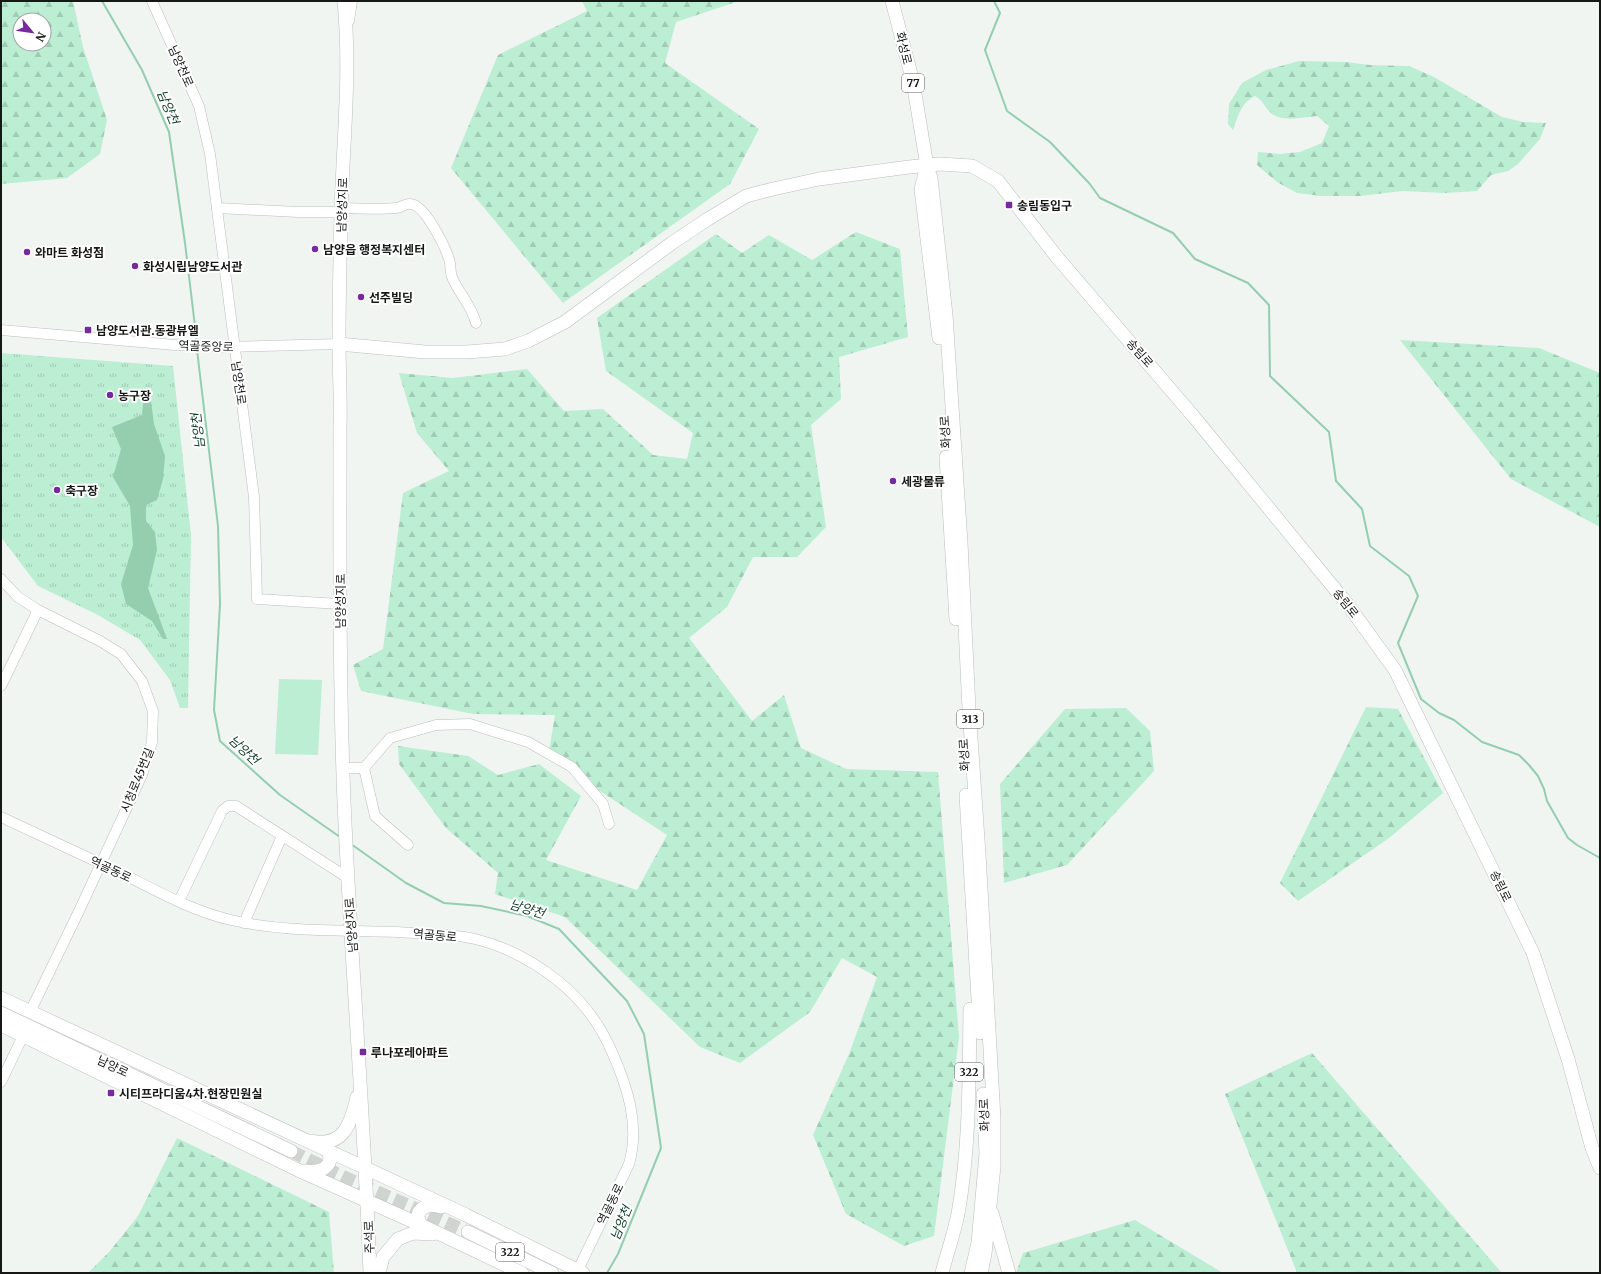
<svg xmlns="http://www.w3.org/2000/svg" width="1601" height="1274" viewBox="0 0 1601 1274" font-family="Merriweather,'Noto Sans KR',serif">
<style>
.green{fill:#bbeed2}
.forest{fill:url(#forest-firs);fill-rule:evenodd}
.park{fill:url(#park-tufts)}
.water{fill:#94ceaf}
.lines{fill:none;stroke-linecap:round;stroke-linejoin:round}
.stream{stroke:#94ceaf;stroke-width:2}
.major-tunnel{stroke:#cfd4d1;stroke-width:13;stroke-dasharray:13 6;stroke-linecap:butt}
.minor-casing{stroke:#babfbc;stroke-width:11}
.major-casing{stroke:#babfbc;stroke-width:14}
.minor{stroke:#fff;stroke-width:10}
.major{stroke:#fff;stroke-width:13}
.poi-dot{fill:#752b9e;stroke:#fff;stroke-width:1.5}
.labels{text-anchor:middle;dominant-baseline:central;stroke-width:4;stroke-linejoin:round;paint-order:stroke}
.shield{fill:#fff;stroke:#5c5d5c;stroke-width:1}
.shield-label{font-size:11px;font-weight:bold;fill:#161816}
.street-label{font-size:12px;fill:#161816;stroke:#fff}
.poi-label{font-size:12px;font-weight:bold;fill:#161816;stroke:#fff;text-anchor:start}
.water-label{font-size:13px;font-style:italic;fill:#103e2a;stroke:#fff}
</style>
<defs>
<pattern id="forest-firs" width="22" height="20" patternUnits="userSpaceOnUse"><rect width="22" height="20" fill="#bbeed2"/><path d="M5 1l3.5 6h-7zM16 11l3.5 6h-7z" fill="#a0cbb4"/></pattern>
<pattern id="park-tufts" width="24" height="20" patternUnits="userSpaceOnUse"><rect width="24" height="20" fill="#bbeed2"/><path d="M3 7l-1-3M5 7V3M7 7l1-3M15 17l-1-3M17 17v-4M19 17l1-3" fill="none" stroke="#a0cbb4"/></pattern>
</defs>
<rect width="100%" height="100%" fill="#f0f5f2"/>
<polygon class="green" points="279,679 322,680 318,755 275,754"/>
<g class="forest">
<path d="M1,1H73L83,47L107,120L100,154L67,178L1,184ZM20,20H44V44H20Z"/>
<polygon points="582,1 739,1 676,22 665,63 759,129 730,184 563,303 451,168 498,55 587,11"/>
<path d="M1299,61L1346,62L1370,65L1409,66L1434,77L1502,117L1523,122L1546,123L1540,139L1518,164L1508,171L1491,175L1477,191L1445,193L1403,191L1360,196H1321L1297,193L1277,182L1257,165L1258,152L1279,154L1300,152L1322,143L1329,126L1317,116C1302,117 1279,124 1268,110C1263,104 1263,101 1255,96C1241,103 1238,116 1233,130L1228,124L1229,104L1242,83L1266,70Z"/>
<polygon points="856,232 900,249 908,337 839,357 841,399 811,425 826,527 797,557 753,557 727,607 689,638 752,721 784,695 801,748 846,769 938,772 959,1037 934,1236 904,1246 846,1214 813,1135 849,1054 877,977 842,958 810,1012 740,1063 700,1047 565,917 495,894 498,873 446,828 399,764 398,746 468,756 498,775 539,764 581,796 546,860 637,890 667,835 548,757 555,715 473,714 361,691 353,665 383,649 403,493 449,471 417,433 399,373 453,378 527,369 564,411 603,409 653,455 687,459 693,433 606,371 597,318 716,234 742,253 769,235 812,260"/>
<polygon points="1400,340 1539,348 1600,373 1600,527 1511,479"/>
<polygon points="1366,707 1398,709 1443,793 1389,838 1298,901 1280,883"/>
<polygon points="1126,708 1150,731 1154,771 1067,865 1004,883 1000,784 1065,709"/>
<polygon points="1312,1053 1502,1273 1296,1273 1296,1270 1225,1094"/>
<polygon points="177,1138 329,1212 334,1273 88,1273 109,1252 138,1216"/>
<polygon points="1135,1220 1223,1273 1016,1273 1023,1253"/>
</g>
<polygon class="park" points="1,353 173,366 191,535 188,708 180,708 170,680 140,640 98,615 38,586 1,537"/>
<polygon class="water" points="150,394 154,424 165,456 163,479 157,500 146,505 146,521 155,532 157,550 148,588 167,639 163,639 152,621 126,604 121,584 133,545 130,506 113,477 121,449 112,427 142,415 144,395"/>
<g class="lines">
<g class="stream">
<polyline points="102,1 142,70 169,132 185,243 197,343"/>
<polyline points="994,1 1000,13 985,50 1007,111 1050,142 1089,183 1100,198 1173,233 1195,259 1248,283 1269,305 1270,376 1329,432 1336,481 1362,509 1370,546 1409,576 1418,596 1398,643 1421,699 1439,713 1454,720 1482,742 1519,755 1529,765 1538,776 1544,789 1547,801 1568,838 1577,845 1600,858"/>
<polyline points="197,350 218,526 220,604 214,710 220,741 280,795 340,837"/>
<polyline points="351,844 406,883 444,903 481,906 527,916 559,929 627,1001 644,1034 661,1148 618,1254 607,1273"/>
</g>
<polyline class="major-tunnel" points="291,1151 344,1177 468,1232"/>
<defs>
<g id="minor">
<polyline points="152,1 199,106 210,154 254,497 257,599 340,604"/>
<polyline points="349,21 352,1"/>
<polyline points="217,208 298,212 341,212"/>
<path d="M341,208C359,208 378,210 396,208C401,208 406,203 410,204C425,204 445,247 449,259C451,265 450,272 452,277C459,294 471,304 476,323"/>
<polyline points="1,330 175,345 223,347 339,344"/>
<polyline points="1,579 18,597 38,610 100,641 121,654 142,681 153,711 152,742 142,775 79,911 30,1012"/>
<polyline points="1,686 38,610"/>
<polyline points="343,768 364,768 390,738 436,725 470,724 528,742 572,767 603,804 609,824"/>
<polyline points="364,768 375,816 408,845"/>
<path d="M1,817C41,836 81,854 121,873C157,891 192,911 231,920C291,934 354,929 415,933C435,934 455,934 475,939C504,946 533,961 557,980C581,999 600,1024 612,1052C628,1088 640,1126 629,1164L578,1270"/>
<polyline points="179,901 222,811 228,806 236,806 348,878"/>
<polyline points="244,923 282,836"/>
<polyline points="1,1082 23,1036"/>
</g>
<g id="major">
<path d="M344,1C351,73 343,141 341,213C340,256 339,299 339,343C339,371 341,399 340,427C340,552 339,677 344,802C351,959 364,1116 370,1273"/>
<polyline points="892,1 913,82 927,166 931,178 946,315 961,543 969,709 979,854 994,1119 994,1166 985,1254 981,1273"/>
<polyline points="927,166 921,189 939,338"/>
<polyline points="339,344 425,352 467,352 505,349 528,341 565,322 672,243 708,219 746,196 773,189 819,179 909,167 940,164 972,166 998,181 1056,256 1194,417 1348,605 1395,670 1533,953 1568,1059 1592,1148 1600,1168"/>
<polyline points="946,457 956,619"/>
<polyline points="966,795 980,1033"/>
<polyline points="1,998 466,1215 583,1273"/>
<polyline points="1,1013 291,1151"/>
<polyline points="1,1025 298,1170 421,1225 522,1273"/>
<path d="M311,1141C344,1148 351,1123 357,1097"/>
<path d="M304,1171C317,1173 334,1169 329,1153"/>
<polyline points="992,1213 1009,1273"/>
<path d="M421,1225C411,1209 428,1203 441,1207"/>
<polyline points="468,1232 552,1273"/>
<polyline points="379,1273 383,1257 398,1239 413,1233 433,1234"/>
<path d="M942,1273C947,1253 954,1234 958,1214C970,1146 969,1078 970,1009"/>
<polyline points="971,1273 978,1243 986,1154 983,1094"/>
</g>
</defs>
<use href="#minor" class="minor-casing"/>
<use href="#major" class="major-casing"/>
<use href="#minor" class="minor"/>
<use href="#major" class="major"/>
</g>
<g class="poi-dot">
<rect x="1005" y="201" width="8" height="8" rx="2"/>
<circle cx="315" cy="249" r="4"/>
<circle cx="27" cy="252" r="4"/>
<circle cx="135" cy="266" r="4"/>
<circle cx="361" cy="297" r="4"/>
<rect x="84" y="326" width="8" height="8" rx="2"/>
<circle cx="110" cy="395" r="4"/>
<circle cx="893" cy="481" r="4"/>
<circle cx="57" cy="490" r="4"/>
<rect x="359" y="1048" width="8" height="8" rx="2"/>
<rect x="107" y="1089" width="8" height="8" rx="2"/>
</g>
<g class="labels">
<g class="shield">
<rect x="902" y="74" width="22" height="18" rx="3"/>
<rect x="957" y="710" width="26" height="18" rx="3"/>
<rect x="955" y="1063" width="28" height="18" rx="3"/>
<rect x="496" y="1243" width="28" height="18" rx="3"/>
</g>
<g class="shield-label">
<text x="913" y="83">77</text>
<text x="970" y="719">313</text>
<text x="969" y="1072">322</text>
<text x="510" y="1252">322</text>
</g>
<g class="street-label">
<text transform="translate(904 48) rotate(76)">화성로</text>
<text transform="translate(181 66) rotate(66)">남양천로</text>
<text transform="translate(342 205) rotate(-88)">남양성지로</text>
<text transform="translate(206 346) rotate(2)">역골중앙로</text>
<text transform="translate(1140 353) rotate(49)">송림로</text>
<text transform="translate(239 383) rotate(82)">남양천로</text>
<text transform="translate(945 432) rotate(-93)">화성로</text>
<text transform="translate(340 601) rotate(-90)">남양성지로</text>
<text transform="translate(1346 603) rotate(52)">송림로</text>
<text transform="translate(964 755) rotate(-93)">화성로</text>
<text transform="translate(137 780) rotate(-68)">시청로45번길</text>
<text transform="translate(111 869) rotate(25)">역골동로</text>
<text transform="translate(1501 886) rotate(64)">송림로</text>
<text transform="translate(351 925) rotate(-94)">남양성지로</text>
<text transform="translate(435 935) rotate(5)">역골동로</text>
<text transform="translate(113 1066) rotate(25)">남양로</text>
<text transform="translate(984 1115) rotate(-92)">화성로</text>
<text transform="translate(610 1204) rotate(-64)">역골동로</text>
<text transform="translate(369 1237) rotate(-92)">주석로</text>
</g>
<g class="poi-label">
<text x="1017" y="205">송림동입구</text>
<text x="323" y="249">남양읍 행정복지센터</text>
<text x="35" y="252">와마트 화성점</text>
<text x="143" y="266">화성시립남양도서관</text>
<text x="369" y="297">선주빌딩</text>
<text x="96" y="330">남양도서관.동광뷰엘</text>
<text x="118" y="395">농구장</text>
<text x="901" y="481">세광물류</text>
<text x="65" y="490">축구장</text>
<text x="371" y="1052">루나포레아파트</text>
<text x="119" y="1093">시티프라디움4차.현장민원실</text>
</g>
<g class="water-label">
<text transform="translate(168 107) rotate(67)">남양천</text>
<text transform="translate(198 431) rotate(-97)">남양천</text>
<text transform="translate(244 750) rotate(43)">남양천</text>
<text transform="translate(527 909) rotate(17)">남양천</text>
<text transform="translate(621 1223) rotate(-68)">남양천</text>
</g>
</g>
<rect width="1601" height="1274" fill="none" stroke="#161816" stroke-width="4"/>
<g transform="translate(32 32) rotate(119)"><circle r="19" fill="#ffffff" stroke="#a2a3a2"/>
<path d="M0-3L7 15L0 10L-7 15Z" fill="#752b9e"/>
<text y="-6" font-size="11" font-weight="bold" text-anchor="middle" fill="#161816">N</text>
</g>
</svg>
